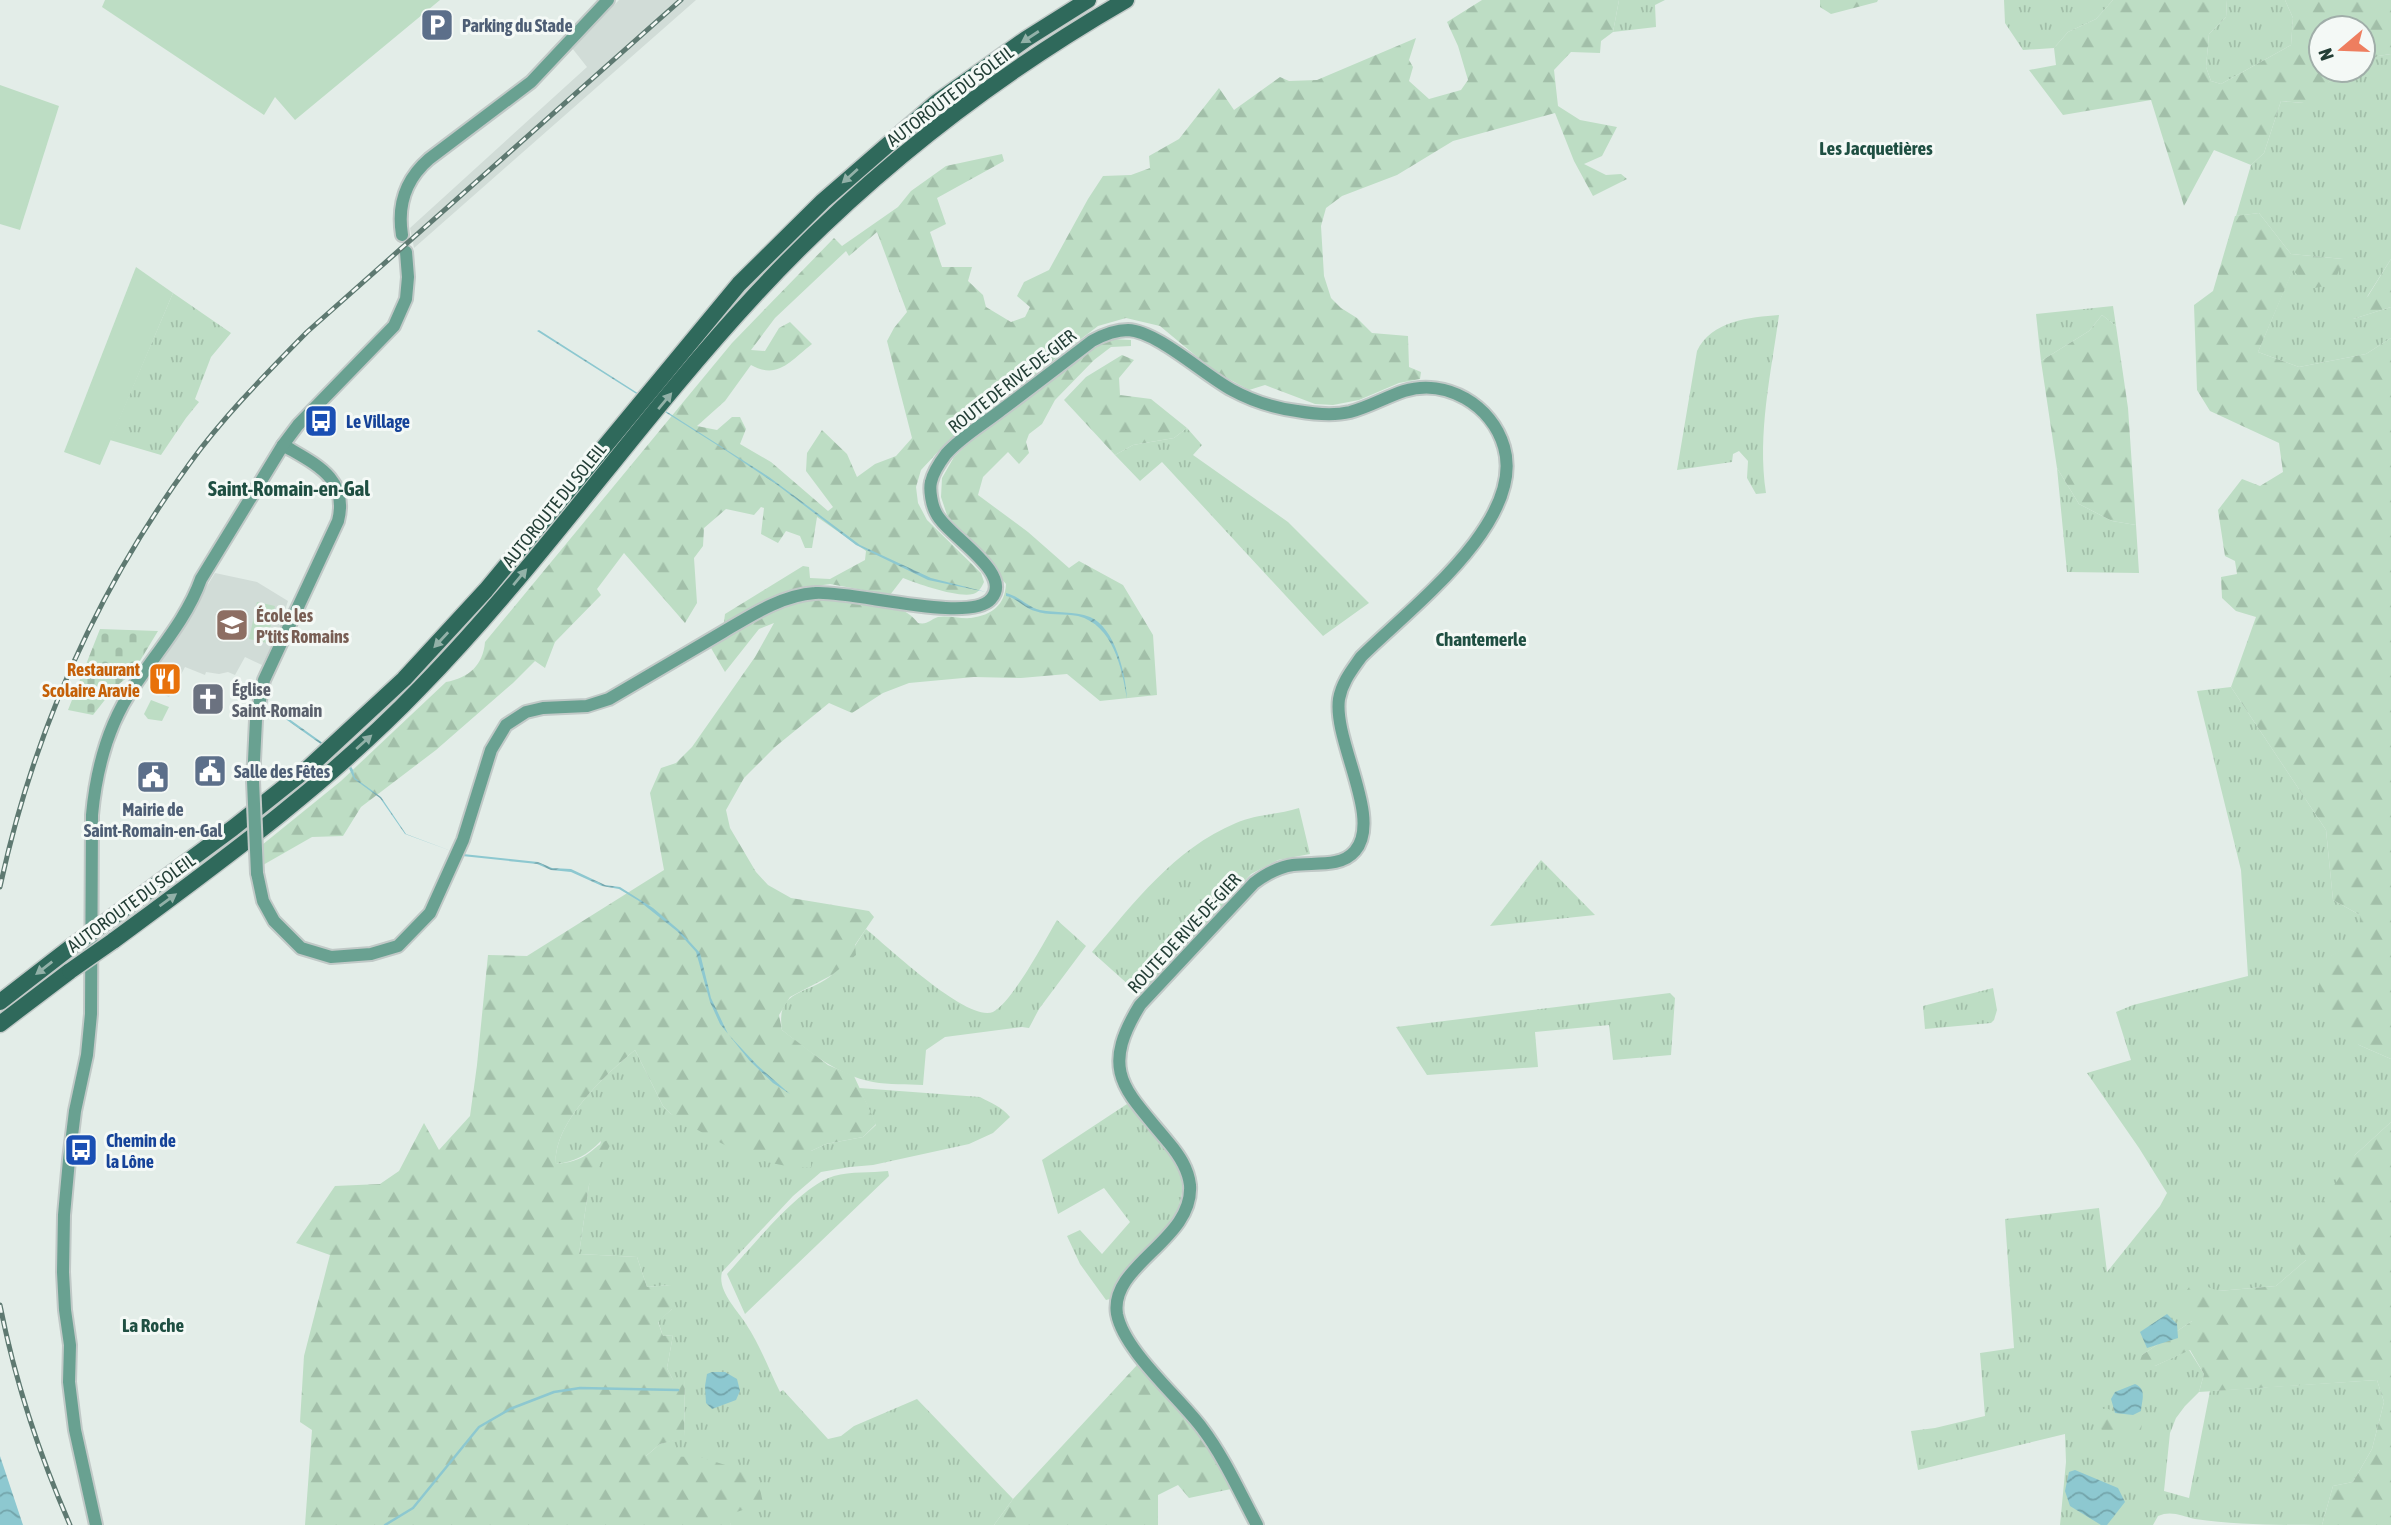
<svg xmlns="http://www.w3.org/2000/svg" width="2391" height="1525" viewBox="0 0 2391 1525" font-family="'Asap Condensed',sans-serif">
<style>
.built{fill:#d1dcd7}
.grass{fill:url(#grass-tufts)}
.forest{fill:url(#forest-firs);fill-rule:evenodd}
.cemetery{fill:url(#cemetery-stones)}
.garden{fill:#bdddc4}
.water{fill:url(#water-waves)}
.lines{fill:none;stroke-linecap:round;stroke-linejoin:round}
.stream{stroke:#8dc8d0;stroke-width:2.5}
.major-casing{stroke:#c1c9c7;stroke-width:16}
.highway-casing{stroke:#c1c9c7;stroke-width:19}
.major{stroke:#69a191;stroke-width:12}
.highway{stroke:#2f695b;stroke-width:16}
.rail-casing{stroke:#5e7971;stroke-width:5}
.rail{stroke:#f4f9f6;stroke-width:2.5;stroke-dasharray:8;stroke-linecap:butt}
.major-bridge-casing{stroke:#c1c9c7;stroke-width:16;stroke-linecap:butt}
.highway-bridge-casing{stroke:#c1c9c7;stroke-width:19;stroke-linecap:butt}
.major-bridge{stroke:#69a191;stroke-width:12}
.highway-bridge{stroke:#2f695b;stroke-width:16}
.oneway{fill:#92b1a8}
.labels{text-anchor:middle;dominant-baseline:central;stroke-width:6;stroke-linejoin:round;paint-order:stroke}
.service-label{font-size:18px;font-weight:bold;fill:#4e5e75;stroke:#f4f9f6;text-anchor:start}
.street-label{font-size:18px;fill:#233e36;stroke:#f4f9f6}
.transit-label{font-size:18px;font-weight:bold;fill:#164399;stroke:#f4f9f6;text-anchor:start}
.education-label{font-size:18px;font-weight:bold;fill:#785e54;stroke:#f4f9f6;text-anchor:start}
.food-label{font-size:18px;font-weight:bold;fill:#c56008;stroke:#f4f9f6;text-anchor:end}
.worship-label{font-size:18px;font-weight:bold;fill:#5b616d;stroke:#f4f9f6;text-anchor:start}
.neighbourhood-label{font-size:19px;font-weight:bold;fill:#1f4f42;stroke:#f4f9f6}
.quarter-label{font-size:21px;font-weight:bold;fill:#1f4f42;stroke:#f4f9f6}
</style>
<defs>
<pattern id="grass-tufts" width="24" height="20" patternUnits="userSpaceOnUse" patternTransform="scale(1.75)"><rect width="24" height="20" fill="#bdddc4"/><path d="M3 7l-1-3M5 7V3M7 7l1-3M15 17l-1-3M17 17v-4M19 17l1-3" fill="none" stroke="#a2bfa9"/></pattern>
<pattern id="forest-firs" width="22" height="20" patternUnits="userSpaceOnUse" patternTransform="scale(1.75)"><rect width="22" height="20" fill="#bdddc4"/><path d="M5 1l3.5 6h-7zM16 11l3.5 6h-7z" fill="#a2bfa9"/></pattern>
<pattern id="cemetery-stones" width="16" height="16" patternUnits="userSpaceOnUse" patternTransform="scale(1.75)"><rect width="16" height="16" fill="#bdddc4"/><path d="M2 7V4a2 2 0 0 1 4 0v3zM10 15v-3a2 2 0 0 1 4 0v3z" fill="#a2bfa9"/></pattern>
<pattern id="water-waves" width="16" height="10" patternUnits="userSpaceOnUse" patternTransform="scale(1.75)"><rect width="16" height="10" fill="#8dc8d0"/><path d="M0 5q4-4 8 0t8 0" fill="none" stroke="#73a4aa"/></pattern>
</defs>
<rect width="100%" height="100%" fill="#e3ede8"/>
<g class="built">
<polygon points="619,0 696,0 414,248 410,228 587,67 572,48"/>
<polygon points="215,573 257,582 288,601 285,610 287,613 262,665 245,657 235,675 228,672 219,674 206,672 205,675 185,667 169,697 156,691 152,675"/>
</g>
<g class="grass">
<polygon points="1619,0 1665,0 1655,5 1656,27 1613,32"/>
<polygon points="2004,0 2113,0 2096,19 2068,32 2054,48 2023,50 2005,23"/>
<polygon points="2227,0 2285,0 2293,18 2291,45 2221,84 2211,81 2206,67 2209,34 2226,17"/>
<path d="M2391,54V259L2353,319L2391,307V338L2366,354L2299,367L2258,352L2293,269L2343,259L2291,254L2259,213L2236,216L2251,165L2264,153L2281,101L2303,103C2321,88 2339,70 2363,70V64L2378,56Z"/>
<polygon points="173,293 231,333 211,357 195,399 199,402 186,418 161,455 110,440"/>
<polygon points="2113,306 2116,326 2102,315 2089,331 2041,361 2036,314"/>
<path d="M1779,315C1771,374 1757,434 1766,493L1756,494L1747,478L1748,461L1739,451L1733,454L1732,462L1677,470L1697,351C1711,321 1750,317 1779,315Z"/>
<polygon points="1187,428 1202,445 1193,455 1288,522 1369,603 1323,636 1162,462 1140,481 1115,455 1133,445 1174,438"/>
<polygon points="2057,468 2079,504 2112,521 2136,525 2139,573 2067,572"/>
<path d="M2231,687L2326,830L2333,900L2360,915V940L2326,959L2359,1045L2391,1059V1122L2355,1155L2306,1260L2276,1286L2218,1291L2192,1321L2142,1355L2155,1366L2189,1350L2204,1374L2199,1392L2185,1406L2176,1418L2170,1433L2164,1491L2189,1498L2210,1391L2377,1380L2384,1402L2372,1449L2353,1482L2333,1486L2322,1525C2280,1525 2237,1525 2195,1519C2182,1516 2171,1510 2158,1516L2153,1525H2060L2066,1462L2065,1434L1918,1470L1911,1431L1935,1428L1985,1416L1980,1353L2014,1348L2005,1219L2099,1208L2107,1272L2160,1206L2167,1193L2139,1148L2087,1073L2131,1060L2116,1012L2133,1005L2248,976L2241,870L2197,691Z"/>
<polygon points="151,700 169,707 162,721 148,719 144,714"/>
<path d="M1299,808L1310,854L1278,860L1251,874L1140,995L1092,952C1134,903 1174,849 1236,823C1256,814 1278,815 1299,808Z"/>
<polygon points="1541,860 1595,915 1490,926"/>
<path d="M1057,920L1086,946L1039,1009L1029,1028L1022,1027L945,1037L926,1050L923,1085C907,1084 889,1085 873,1082C837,1075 810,1052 782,1030C775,988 810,995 833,974C846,963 856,943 866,929C887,946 968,1023 993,1012C1012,1003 1045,940 1057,920Z"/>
<polygon points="1993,988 1997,1010 1994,1020 1991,1023 1925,1029 1923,1006"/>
<polygon points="1670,993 1675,998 1671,1055 1613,1060 1609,1025 1535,1032 1538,1067 1427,1075 1396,1027"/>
<path d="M635,1050L663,1106L671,1114L811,1151L826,1144L863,1137L876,1125L859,1088L980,1097C991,1103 1002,1107 1010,1117L993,1133L969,1144L873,1165L850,1167L821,1172L793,1196L722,1272C717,1291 737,1309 746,1324C760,1345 769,1370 780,1392L783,1390L828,1439L841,1436L854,1426L917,1399L1013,1499L994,1525H731L700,1457H645L660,1444L684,1437L685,1380H673L667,1368L673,1335L663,1336L658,1321L672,1309L670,1285L647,1287L637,1257L579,1254L589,1185L601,1141C587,1155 575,1162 556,1164C553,1123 606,1074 635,1050Z"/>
<path d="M1127,1104C1168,1147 1208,1178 1161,1236C1149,1250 1134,1262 1123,1276C1117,1282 1114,1291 1110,1299L1106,1300L1080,1264L1067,1236L1080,1230L1102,1254L1130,1222L1104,1188L1058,1214L1042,1160Z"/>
<path d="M888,1171L889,1176L745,1314L727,1274C752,1247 800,1186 834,1176C851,1171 871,1173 888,1171Z"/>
</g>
<g class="forest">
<path d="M1482,0H1619L1613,32L1601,41L1600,53L1571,52L1554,70L1558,106L1580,120L1617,127L1602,156L1584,164L1606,175L1621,174L1627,179L1593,196L1574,161L1555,113L1453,141L1397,175L1342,196L1326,208L1321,226L1324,276L1331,298L1341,308L1357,318L1372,333L1408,336L1409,367L1421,372L1420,379L1399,383L1359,400L1333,405L1315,404L1265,385L1249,390L1214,371L1160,326L1126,318L1098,326L948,441L921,470L916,487L918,503L927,520L981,573L984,582C981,588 979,592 973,594C958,598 918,584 903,578L890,595L830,584L796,589L724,622L725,614L803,566L809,567L810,578L830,579L865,560L866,551L817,517L812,548H805L800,536L786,531L778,543L761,534L764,508L761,507L754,515L726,509L704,528L703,546L694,558L697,603L685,623L624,553L597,589L601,595L555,642L545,668L535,661L513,683L436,750L361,807L343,836L312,837L263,865L262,845L341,781L446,682C469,678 483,665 485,642L732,343L834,238L842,246L898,207L911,191L946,166L1002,154L1004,161L937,198L946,224L930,232L942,267H972L968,281L983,295L986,307L1011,322L1025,317L1030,307L1017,296L1024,282L1049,270L1088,199L1103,176L1131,175L1150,168L1149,156L1179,139L1219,88L1234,110L1280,77L1289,81L1317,80L1416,38L1409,60L1413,67L1409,81L1429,99L1461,90L1468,80L1458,46L1447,22ZM877,232L907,312L894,328L887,341L912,438L896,456L875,464L857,477L847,454L822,430L807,453L806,471L833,507L828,511L771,462L740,444L746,429L740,417H732L717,430L697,426L725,401L751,365C778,380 790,361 812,344L790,322L779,328L765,351L751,350L775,318L846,251L849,256Z"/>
<polygon points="1820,0 1878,0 1877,2 1831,14 1820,7"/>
<polygon points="2113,0 2227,0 2226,17 2209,34 2206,67 2211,81 2221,84 2291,45 2293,18 2285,0 2391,0 2391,54 2378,56 2363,64 2363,28 2321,28 2321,70 2352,70 2329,82 2319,100 2304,103 2281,101 2264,153 2251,165 2214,150 2184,206 2151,100 2063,115 2029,70 2056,65 2054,48 2068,32 2096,19"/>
<polygon points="2259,213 2291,254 2343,259 2334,284 2310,289 2293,270 2258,352 2299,367 2366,354 2391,338 2391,1059 2359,1045 2317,994 2325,959 2360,939 2360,915 2333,900 2326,830 2231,687 2256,617 2236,611 2222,598 2221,577 2237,574 2235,561 2225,556 2218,510 2242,479 2260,486 2283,472 2279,443 2210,411 2197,390 2194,305 2213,291 2235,216"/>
<polygon points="2391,259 2391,307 2353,319 2342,315 2368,296"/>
<polygon points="2102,315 2116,326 2128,408 2136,525 2112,521 2079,504 2057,468 2041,361 2089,331"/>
<path d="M1112,339L1131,340V346L1111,347L1094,360L1055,400L1042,424L1029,434L1026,442L1029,453L1019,464L1008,452L983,477L978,495L1028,532L1069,568L1079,561L1123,585L1153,635L1157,695L1100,701L1067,674L1021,678L974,677L909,683L883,693L852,713L829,703L775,747L744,778L726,810L730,828L756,872L768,885L791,898L869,911L874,917L855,945L856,955L832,975L790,997L779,1015L782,1030L828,1065L854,1076L876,1124L863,1137L826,1144L811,1151V1167C756,1169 717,1141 671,1114L663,1106L635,1050C606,1074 553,1123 556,1164C568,1163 580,1160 589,1153C599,1145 602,1141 614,1138L589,1185L579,1254L637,1257L647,1287L670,1285L677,1294L672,1309L658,1322L663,1336L673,1335L667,1368L673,1380L685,1379L684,1438L660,1444L646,1456L700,1457L757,1475L763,1503L728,1515L731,1525H305L312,1430L300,1422L304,1356L330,1255L296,1243L335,1186L380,1184L399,1171L424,1123L439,1150L470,1116L477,1065L488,955L527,956L664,870L650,793L661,768L676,763L692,747L755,657L774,623L759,629L725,672L711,648C771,609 807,587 880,605C897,609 906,608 918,623C928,625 929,620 938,617C948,615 960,619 971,618C992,615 1005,605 1006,584L947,515L941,497L942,478L954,457L976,436L1085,353Z"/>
<polygon points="1122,355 1134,360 1119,378 1120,395 1151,399 1187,428 1174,438 1133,445 1115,455 1064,400 1086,377"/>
<polygon points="2391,1122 2391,1525 2322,1525 2333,1486 2353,1482 2372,1449 2384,1402 2377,1380 2199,1392 2204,1374 2190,1350 2155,1366 2139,1364 2142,1355 2192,1321 2181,1299 2193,1281 2218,1291 2276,1286 2306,1260 2293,1245 2355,1155"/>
<polygon points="1138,1364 1197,1429 1231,1489 1189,1498 1178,1485 1158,1495 1158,1525 994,1525 1013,1499"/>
<polygon points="2146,1399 2141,1430 2108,1435 2095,1424 2095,1412 2106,1408 2122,1415"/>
</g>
<polygon class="cemetery" points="100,629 158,631 132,674 115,687 93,715 68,710"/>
<g class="garden">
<polygon points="105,0 440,0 295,120 275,97 264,115 102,7"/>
<polygon points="0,85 59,106 20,230 0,224"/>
<polygon points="136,267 173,293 100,465 64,452"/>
<polygon points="257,602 275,606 267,643 249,639"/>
</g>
<g class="water">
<polygon points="539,330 769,477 860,545 931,578 986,592 928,580 856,545 776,484 725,450 537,331"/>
<path d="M1006,593C1019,596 1027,607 1040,610C1056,613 1074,611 1090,617C1115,627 1126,675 1127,699C1122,668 1113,625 1078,616C1064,613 1048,616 1035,611C1024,608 1017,598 1006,596Z"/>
<polygon points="271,706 348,761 353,770 355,778 381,797 406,834 454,852 405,834 380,798 354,779 346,762 270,708"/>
<polygon points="463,854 538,862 552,868 571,869 605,885 620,887 653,908 679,930 700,953 711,998 728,1034 757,1065 790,1094 773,1083 749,1060 720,1024 710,1002 696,952 678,932 639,901 619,889 602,886 571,872 551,870 537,864 462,856"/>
<polygon points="2167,1314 2177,1324 2178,1338 2147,1348 2140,1332"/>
<polygon points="712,1372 725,1372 737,1379 740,1391 736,1400 712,1409 706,1403 705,1386 707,1374"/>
<path d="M2135,1384C2147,1389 2142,1400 2141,1411L2133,1415L2115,1413L2111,1399L2115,1392Z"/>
<polygon points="0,1456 23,1525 0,1525"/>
<polygon points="2075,1470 2118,1488 2125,1502 2107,1525 2101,1525 2070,1506 2065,1491 2069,1472"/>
</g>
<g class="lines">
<polyline class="stream" points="385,1525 413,1508 479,1427 510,1409 554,1392 580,1388 678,1390"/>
<defs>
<g id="major">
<path d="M402,235C397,204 406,179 429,159L531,82L608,0"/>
<path d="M253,781L256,720L264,680L338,521C349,478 315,464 283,445"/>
<path d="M257,873L263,901L274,921L301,948L331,957L371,954L398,946L430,913L463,840L491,750L506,725L526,712L543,708L587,706L609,699C647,677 685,654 723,632C750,616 782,595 815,593C851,590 969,624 991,599C1015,573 946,535 936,513C932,506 929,490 931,482C933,473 940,462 946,454C961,437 982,425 1000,411C1031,388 1062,364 1092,341C1103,335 1115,330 1128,330C1157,331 1204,375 1232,390C1252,401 1275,408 1297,411C1314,414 1333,416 1350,412C1369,407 1386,397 1404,391C1446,378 1492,405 1504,447C1526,522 1408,610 1361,657C1352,670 1342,682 1339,699C1333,741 1383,819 1355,851C1341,868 1313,862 1293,865C1278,867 1266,874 1254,883L1140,1005C1098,1073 1126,1090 1169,1143C1179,1155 1188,1168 1190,1185C1194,1240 1109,1265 1117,1314C1124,1351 1179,1397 1202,1428C1224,1457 1240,1493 1257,1525"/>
<path d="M96,1525L75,1430L69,1382L70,1345L65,1310L63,1272L64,1215L69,1160L75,1111L87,1055L91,1014L92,815C96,771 108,725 133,688C156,653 187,619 201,579L283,445L298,425L394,326L406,299L408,277L406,252"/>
</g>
<g id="highway">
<polyline points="110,919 233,828 307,769 404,679 486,590 739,284 823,201 937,102 1026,39 1088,0"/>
<path d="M113,941C220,862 328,784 420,688C541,564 638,421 755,295C863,178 989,79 1126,0"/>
<polyline points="0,1002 71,947"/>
<polyline points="0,1024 70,971"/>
</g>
</defs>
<use href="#major" class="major-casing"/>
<use href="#highway" class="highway-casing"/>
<use href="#major" class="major"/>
<use href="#highway" class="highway"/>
<defs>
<g id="rail">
<path d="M0,887C33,734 97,590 190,463C224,416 266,374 307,332L681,0"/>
<path d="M0,1305C15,1381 39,1454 70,1525"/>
</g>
</defs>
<use href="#rail" class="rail-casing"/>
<use href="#rail" class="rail"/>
<defs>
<polyline id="major-bridge" points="253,781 257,873"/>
<g id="highway-bridge">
<polyline points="71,947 110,919"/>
<polyline points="70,971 113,941"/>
</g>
</defs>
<use href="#major-bridge" class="major-bridge-casing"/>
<use href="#highway-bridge" class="highway-bridge-casing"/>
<use href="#major-bridge" class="major-bridge"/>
<use href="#highway-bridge" class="highway-bridge"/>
</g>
<defs><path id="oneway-solid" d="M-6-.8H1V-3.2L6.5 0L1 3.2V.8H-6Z" transform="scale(1.75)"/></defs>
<g class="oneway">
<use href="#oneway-solid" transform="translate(1030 37) rotate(147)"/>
<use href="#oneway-solid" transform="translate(850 176) rotate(138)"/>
<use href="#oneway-solid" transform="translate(665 401) rotate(-50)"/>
<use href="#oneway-solid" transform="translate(520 577) rotate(-50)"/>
<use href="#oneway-solid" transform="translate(441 640) rotate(133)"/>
<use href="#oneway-solid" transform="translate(364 742) rotate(-42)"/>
<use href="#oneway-solid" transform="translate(168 900) rotate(-36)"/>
<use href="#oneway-solid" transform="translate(44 968) rotate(142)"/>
</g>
<defs>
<symbol id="parking-square" viewBox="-11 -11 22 22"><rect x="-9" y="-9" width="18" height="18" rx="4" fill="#5c6f8a" stroke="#f4f9f6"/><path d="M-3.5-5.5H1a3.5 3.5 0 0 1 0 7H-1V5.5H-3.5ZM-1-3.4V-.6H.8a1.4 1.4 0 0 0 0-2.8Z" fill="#fff"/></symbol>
<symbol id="bus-square" viewBox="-11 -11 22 22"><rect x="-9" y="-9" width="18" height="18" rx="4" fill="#1a4fb4" stroke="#f4f9f6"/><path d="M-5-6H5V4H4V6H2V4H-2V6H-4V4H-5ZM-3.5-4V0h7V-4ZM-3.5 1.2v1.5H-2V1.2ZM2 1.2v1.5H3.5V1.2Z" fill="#fff"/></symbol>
<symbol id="school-square" viewBox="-11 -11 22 22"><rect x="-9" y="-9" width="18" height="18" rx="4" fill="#8d6e63" stroke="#f4f9f6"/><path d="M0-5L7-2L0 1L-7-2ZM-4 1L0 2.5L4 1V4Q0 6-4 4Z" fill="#fff"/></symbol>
<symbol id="restaurant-square" viewBox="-11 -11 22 22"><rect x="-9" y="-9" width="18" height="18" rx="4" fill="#e8710a" stroke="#f4f9f6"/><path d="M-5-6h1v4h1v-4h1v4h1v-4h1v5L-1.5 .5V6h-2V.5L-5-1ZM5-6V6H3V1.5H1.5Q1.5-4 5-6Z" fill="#fff"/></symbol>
<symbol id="church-square" viewBox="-11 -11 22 22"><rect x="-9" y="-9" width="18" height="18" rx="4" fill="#6b7280" stroke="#f4f9f6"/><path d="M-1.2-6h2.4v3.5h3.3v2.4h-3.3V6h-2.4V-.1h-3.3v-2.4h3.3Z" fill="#fff"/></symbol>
<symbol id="civic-square" viewBox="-11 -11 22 22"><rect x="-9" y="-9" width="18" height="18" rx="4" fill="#5c6f8a" stroke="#f4f9f6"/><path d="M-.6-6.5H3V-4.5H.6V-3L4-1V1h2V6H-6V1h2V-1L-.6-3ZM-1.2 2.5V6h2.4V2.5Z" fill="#fff"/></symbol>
</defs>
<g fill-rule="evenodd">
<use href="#parking-square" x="418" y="6" width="38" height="38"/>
<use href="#bus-square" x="302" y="402" width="38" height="38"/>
<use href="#school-square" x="213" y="606" width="38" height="38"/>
<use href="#restaurant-square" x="146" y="660" width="38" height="38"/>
<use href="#church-square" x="189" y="680" width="38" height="38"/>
<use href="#civic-square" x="191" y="752" width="38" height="38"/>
<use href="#civic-square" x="134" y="758" width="38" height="38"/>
<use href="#bus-square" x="62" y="1131" width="38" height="38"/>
</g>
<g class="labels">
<g class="service-label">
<text x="462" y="25">Parking du Stade</text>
<text x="234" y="771">Salle des Fêtes</text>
<text x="153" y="809" text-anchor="middle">Mairie de<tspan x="153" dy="21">Saint-Romain-en-Gal</tspan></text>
</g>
<g class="street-label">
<text transform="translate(950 96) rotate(-37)">AUTOROUTE DU SOLEIL</text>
<text transform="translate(1012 381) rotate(-38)">ROUTE DE RIVE-DE-GIER</text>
<text transform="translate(554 505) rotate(-51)">AUTOROUTE DU SOLEIL</text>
<text transform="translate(131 903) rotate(-36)">AUTOROUTE DU SOLEIL</text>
<text transform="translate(1184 933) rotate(-47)">ROUTE DE RIVE-DE-GIER</text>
</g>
<g class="transit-label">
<text x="346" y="421">Le Village</text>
<text x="106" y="1140">Chemin de<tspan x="106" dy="21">la Lône</tspan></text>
</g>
<g class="education-label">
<text x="256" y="615">École les<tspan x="256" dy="21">P'tits Romains</tspan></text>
</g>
<g class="food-label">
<text x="140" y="669">Restaurant<tspan x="140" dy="21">Scolaire Aravie</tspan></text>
</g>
<g class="worship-label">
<text x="232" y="689">Église<tspan x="232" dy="21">Saint-Romain</tspan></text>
</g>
<g class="neighbourhood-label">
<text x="1876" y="148">Les Jacquetières</text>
<text x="1481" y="639">Chantemerle</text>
<text x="153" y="1325">La Roche</text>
</g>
<g class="quarter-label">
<text x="289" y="488">Saint-Romain-en-Gal</text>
</g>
</g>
<g transform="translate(2342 49) rotate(251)"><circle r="33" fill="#f4f9f6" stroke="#a0aea9" stroke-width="2"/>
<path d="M0-5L12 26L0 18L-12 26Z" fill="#ee7e5f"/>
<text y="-10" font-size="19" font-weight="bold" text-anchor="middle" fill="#233e36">N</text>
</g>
</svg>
